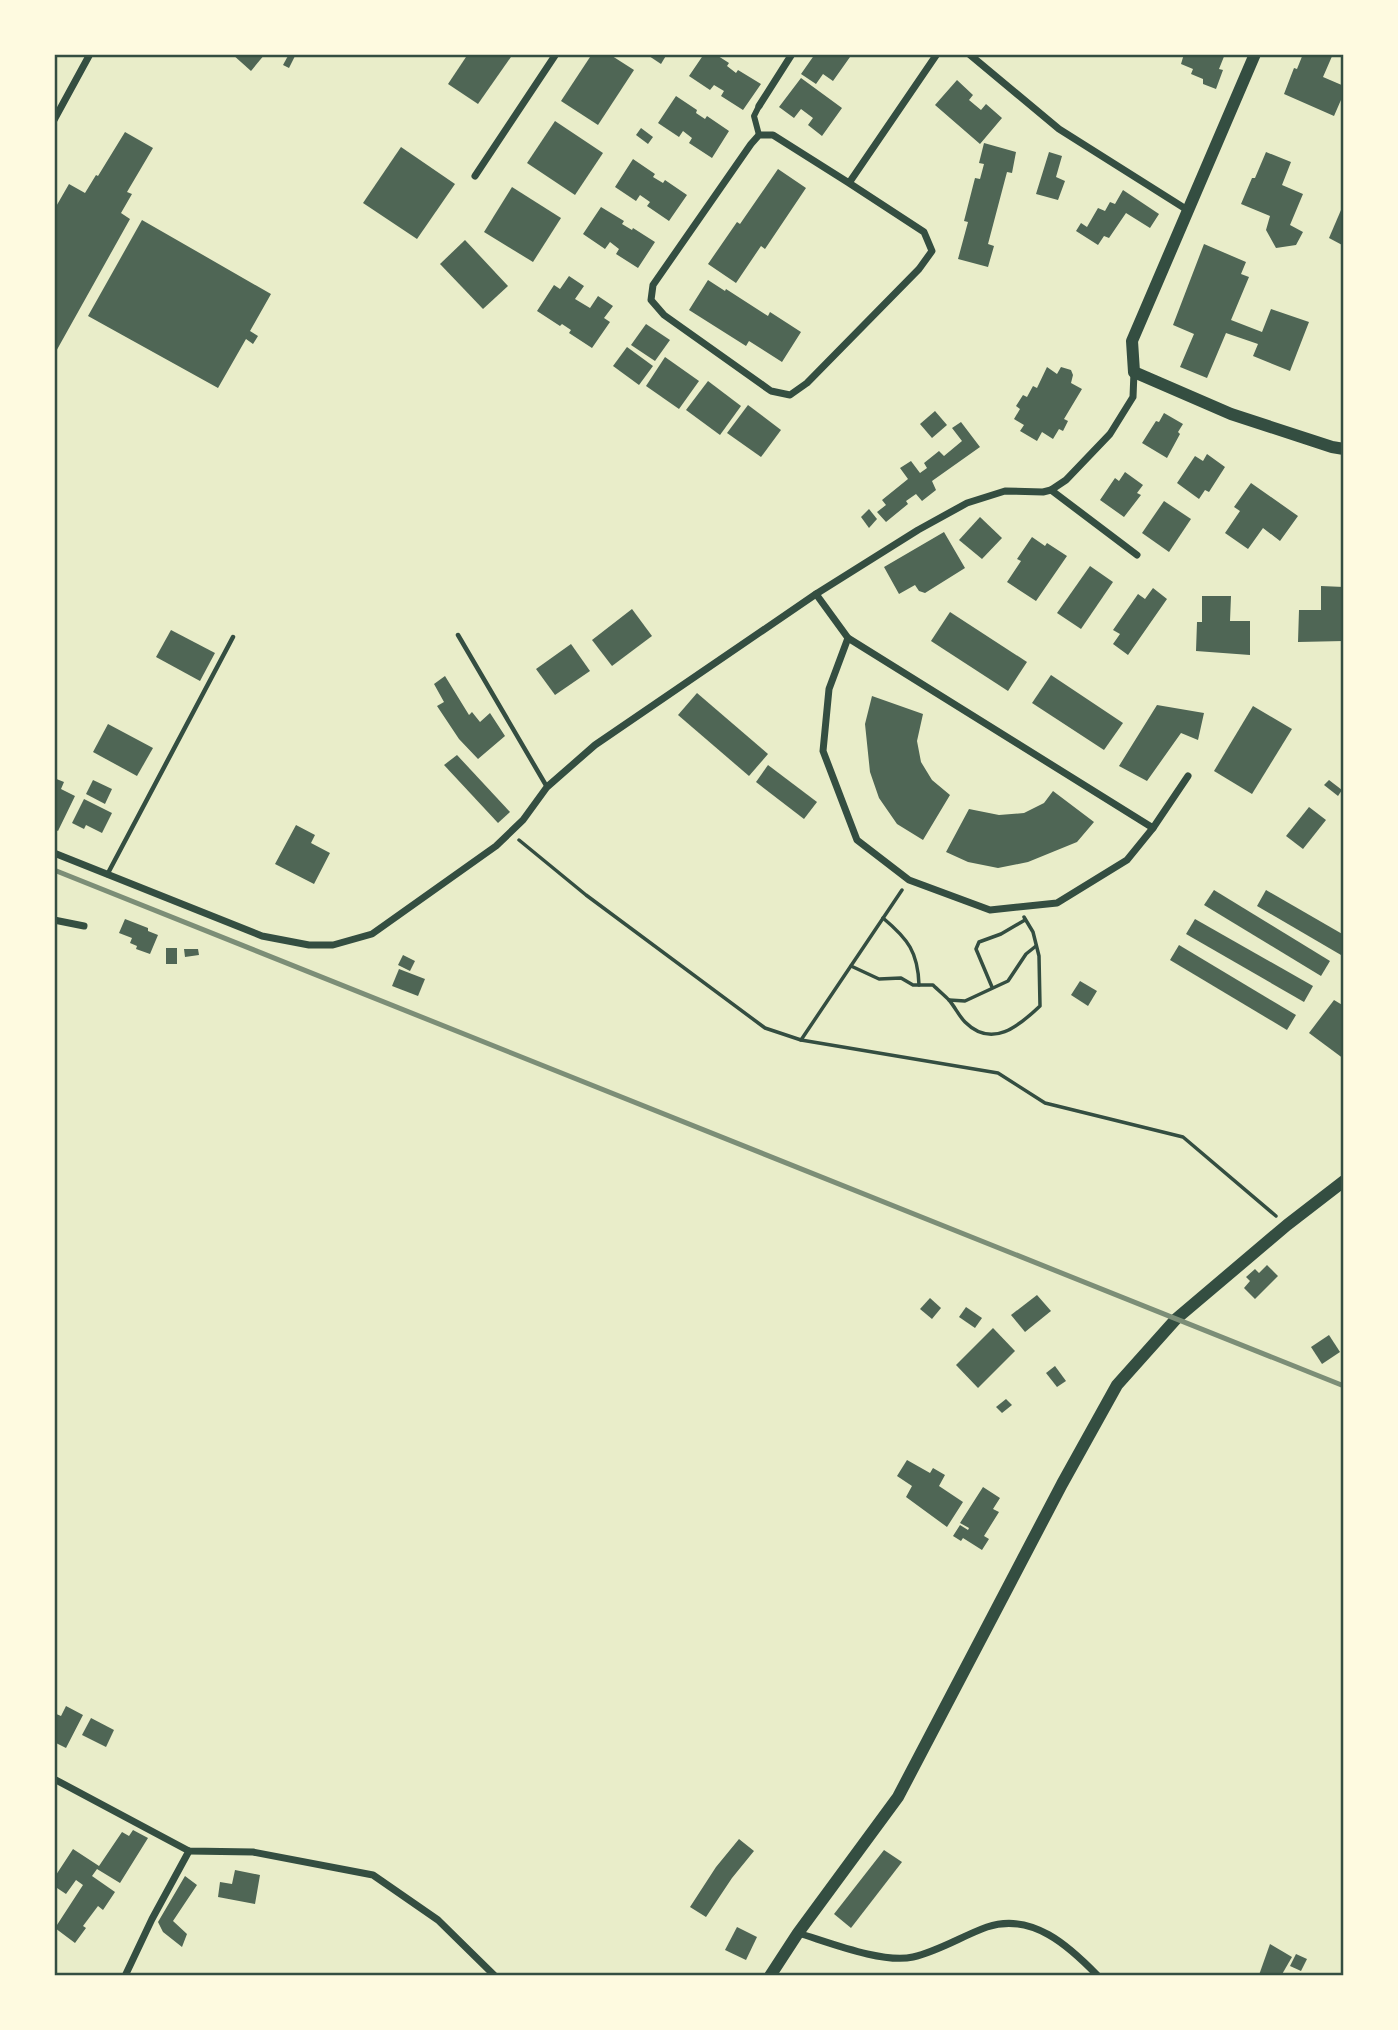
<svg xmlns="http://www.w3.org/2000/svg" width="1398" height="2030" viewBox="0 0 1398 2030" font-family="Overpass,sans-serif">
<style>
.building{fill:#4f6655}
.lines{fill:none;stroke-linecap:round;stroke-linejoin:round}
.path{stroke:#344e41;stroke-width:3.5}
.service{stroke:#344e41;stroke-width:4.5}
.pedestrian{stroke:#344e41;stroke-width:6}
.minor{stroke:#344e41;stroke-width:7}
.tertiary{stroke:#344e41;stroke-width:12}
.rail{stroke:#7c8e77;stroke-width:5}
.neatline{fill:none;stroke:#344e41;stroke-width:2.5}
</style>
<rect width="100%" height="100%" fill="#e9edc9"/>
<g class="building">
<polygon points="232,54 265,54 251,71"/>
<polygon points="289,54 295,56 289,68 283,65"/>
<polygon points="468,54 513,54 478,104 448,84"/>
<polygon points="592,54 609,54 634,70 598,125 561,101"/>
<polygon points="646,54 667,54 661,64"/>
<polygon points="704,54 715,54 729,63 727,66 736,73 738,70 761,84 743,110 721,96 724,91 714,85 710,90 689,76"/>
<polygon points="815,54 846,54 850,57 833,81 823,74 816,84 801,74"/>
<polygon points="1184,54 1225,54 1219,69 1223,70 1216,89 1203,84 1203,79 1191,74 1193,69 1181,64"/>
<polygon points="1303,54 1333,54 1323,77 1344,86 1344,93 1334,116 1284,94 1294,68 1297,69"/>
<polygon points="801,78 842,108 822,136 808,125 813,118 801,109 794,118 779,107"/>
<polygon points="957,80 973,95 969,100 981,110 986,104 1002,118 980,144 935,105"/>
<polygon points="676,96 697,110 696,113 705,119 707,116 729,131 712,158 689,143 692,138 683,131 679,137 658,123"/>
<polygon points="555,121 603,153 575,195 527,163"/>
<polygon points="641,128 653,137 648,144 636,135"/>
<polygon points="125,132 153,148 127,192 132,194 121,213 130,219 54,355 54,210 69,184 85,193 96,175 98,176"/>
<polygon points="984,143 1016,152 1012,173 1007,172 988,244 994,246 988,267 958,259 968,222 964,221 975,178 980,179 984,164 979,163"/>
<polygon points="401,147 455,184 417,239 363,203"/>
<polygon points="1049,152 1062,156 1056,177 1065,181 1058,200 1036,194"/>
<polygon points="1266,152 1291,162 1282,185 1303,194 1290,225 1303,232 1296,245 1276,248 1266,230 1270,216 1241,204 1252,178 1255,178"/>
<polygon points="633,159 655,174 653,177 663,183 665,180 687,195 669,221 647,206 650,202 640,195 636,201 615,187"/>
<polygon points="778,169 806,188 765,249 761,246 736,283 708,264 737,222 740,224"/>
<polygon points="512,187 561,218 533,262 484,232"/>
<polygon points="1123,190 1159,214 1150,228 1126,213 1109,238 1104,236 1098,245 1076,231 1081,223 1087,227 1098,208 1105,211 1110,202 1115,204"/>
<polygon points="601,207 624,221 622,224 632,230 633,228 655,242 638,268 616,254 619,249 610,242 605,249 583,234"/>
<polygon points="1341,210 1344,211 1344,246 1329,238"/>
<polygon points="142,220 271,294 250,331 258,336 253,344 246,339 218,388 88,316"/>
<polygon points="465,240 508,286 483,309 440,264"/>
<polygon points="1204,244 1246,262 1241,274 1249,277 1231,320 1262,332 1271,309 1309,322 1290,371 1253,356 1258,344 1226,333 1207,378 1180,367 1194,334 1173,325"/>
<polygon points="569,276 584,286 575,299 590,308 598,296 613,306 604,318 610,322 592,348 569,333 571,330 562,324 560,326 537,311 554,285 560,289"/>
<polygon points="708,280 725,291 726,289 768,316 770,312 801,332 782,362 749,341 746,346 689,310"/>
<polygon points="646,324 670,340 655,361 631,345"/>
<polygon points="627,347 653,366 639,385 613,366"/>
<polygon points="665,357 699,381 679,409 646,386"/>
<polygon points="1047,367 1057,374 1061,367 1071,370 1073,375 1071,383 1082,389 1064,419 1068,421 1063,431 1059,429 1053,439 1042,432 1037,441 1020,431 1024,425 1014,419 1020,409 1016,406 1023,395 1027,397 1033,386 1037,388"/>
<polygon points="708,381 741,406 720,435 686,410"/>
<polygon points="748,405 781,430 761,457 727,433"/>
<polygon points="935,411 947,425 932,438 920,424"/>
<polygon points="1164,413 1183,424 1178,432 1180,434 1167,458 1142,443 1156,421 1159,422"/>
<polygon points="961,422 980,447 932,481 936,490 922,501 916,494 906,501 908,504 886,522 877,512 886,505 882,500 908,479 900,468 911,461 920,473 927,468 924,463 939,451 944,456 962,441 952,428"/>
<polygon points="1207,454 1225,467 1209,492 1205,490 1199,499 1177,483 1195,456 1203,461"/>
<polygon points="1125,472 1143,485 1137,493 1141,495 1124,517 1100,500 1115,478 1119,481"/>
<polygon points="1251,483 1298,516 1280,541 1263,528 1248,549 1225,533 1240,511 1234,507"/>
<polygon points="1164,501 1191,519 1169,552 1142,533"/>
<polygon points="869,509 877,519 869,528 861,517"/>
<polygon points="980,517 1002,538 982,559 959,540"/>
<polygon points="944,532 965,568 925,593 919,591 915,585 899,594 884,567"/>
<polygon points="1032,537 1045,546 1047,543 1067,556 1036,601 1007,582 1021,561 1017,559"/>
<polygon points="1090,566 1113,582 1081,629 1057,613"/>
<polygon points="1321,586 1344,587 1344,641 1298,642 1299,610 1321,610"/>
<polygon points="1153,588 1167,599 1128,655 1113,644 1120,634 1113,630 1138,594 1145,599"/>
<polygon points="1202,596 1231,596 1230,621 1250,621 1250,655 1196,651 1197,622 1202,622"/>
<polygon points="632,609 652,636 612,666 592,640"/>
<polygon points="950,612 1027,662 1008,691 931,641"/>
<polygon points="171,630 215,653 200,681 156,657"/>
<polygon points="571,644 590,671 555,695 536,669"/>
<polygon points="1051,675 1123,723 1104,750 1032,703"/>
<polygon points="445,676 469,715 472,712 480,722 490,713 505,736 478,759 459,739 437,706 444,702 434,684"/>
<polygon points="697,693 768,754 749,776 678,715"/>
<polygon points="872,696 923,714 917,741 921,762 932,780 950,795 923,840 897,824 879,798 870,772 865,724"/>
<polygon points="1157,705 1204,713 1198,740 1181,733 1147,781 1119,766"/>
<polygon points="1253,706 1292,729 1252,794 1214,771"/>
<polygon points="108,724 153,748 137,776 93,752"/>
<polygon points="457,755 510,812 498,823 444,765"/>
<polygon points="768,765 817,802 804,819 756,782"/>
<polygon points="54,778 64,782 61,789 75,796 58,831 54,829"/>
<polygon points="93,780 112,789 105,804 86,794"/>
<polygon points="1329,780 1342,790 1338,796 1324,785"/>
<polygon points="1053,791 1094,822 1077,842 1028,862 998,868 968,862 946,852 969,809 999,815 1024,813 1044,803"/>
<polygon points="84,799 112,813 102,833 86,825 84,829 72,823"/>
<polygon points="1309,807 1326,820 1303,849 1286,836"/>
<polygon points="296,825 315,835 311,843 330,853 314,884 275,864"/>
<polygon points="1214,890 1330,961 1321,976 1204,905"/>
<polygon points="1266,890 1344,935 1344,951 1341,955 1257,906"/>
<polygon points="125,919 148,928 148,931 158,935 150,954 136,949 137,946 130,943 132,938 119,933"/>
<polygon points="1195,919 1313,986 1304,1002 1186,934"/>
<polygon points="1179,945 1296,1015 1287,1030 1170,960"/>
<rect x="166" y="948" width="11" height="16"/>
<polygon points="184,949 198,949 199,955 185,957"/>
<polygon points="403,955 415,961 410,971 398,965"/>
<polygon points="399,969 425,979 418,996 392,986"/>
<polygon points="1080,981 1097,991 1088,1006 1071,995"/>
<polygon points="1334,1000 1344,1006 1344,1059 1309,1033"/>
<polygon points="1267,1265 1278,1276 1255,1299 1244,1288 1250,1281 1246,1277 1255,1269 1259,1273"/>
<polygon points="1037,1295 1051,1311 1025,1332 1011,1315"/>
<polygon points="930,1298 941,1308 932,1319 920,1309"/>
<polygon points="966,1307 982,1318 975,1328 959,1317"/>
<polygon points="993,1328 1015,1351 978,1388 956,1365"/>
<polygon points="1329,1335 1340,1352 1322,1364 1311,1347"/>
<polygon points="1055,1366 1066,1381 1057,1387 1046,1373"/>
<polygon points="1006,1399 1012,1405 1002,1413 996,1407"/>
<polygon points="907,1460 930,1473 933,1468 945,1475 939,1486 963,1502 947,1527 906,1497 912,1486 897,1476"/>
<polygon points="983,1487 1000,1498 993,1509 999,1512 984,1536 989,1539 982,1550 963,1538 961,1541 953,1536 960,1525 968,1530 969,1528 960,1523"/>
<polygon points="66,1706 83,1715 66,1748 54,1742 54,1713 61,1716"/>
<polygon points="91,1718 114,1730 106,1747 82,1735"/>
<polygon points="133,1830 148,1838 120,1883 97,1869 92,1876 115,1892 103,1910 98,1906 83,1926 86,1928 75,1943 55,1928 83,1885 76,1880 66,1894 54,1886 54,1878 73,1849 99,1866 122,1832 129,1836"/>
<polygon points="739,1839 754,1851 732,1878 706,1917 690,1907 716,1867"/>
<polygon points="884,1850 902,1862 851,1928 834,1914"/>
<polygon points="235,1870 260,1875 255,1904 218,1897 220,1882 232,1884"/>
<polygon points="185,1876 197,1885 173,1921 187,1934 182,1947 163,1932 158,1922"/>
<polygon points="737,1927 757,1937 746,1960 725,1950"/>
<polygon points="1270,1944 1292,1957 1281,1976 1259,1975"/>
<polygon points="1296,1954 1307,1959 1301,1971 1290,1966"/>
</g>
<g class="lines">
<g class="path">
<polyline points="519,840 586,895 765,1028 801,1040 902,890"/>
<path d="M883,918C908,939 918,952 919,985"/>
<path d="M851,966L879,979L901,978L913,985H933C938,990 944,995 949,1000C955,1007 959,1016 965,1022C992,1049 1019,1026 1040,1006L1039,956L1033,932L1024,917"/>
<polyline points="992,987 976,949 979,942 1001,934 1025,920"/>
<polyline points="949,1000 965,1001 1008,981 1026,954 1036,946"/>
<polyline points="801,1040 998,1073 1045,1103 1183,1137 1276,1216"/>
</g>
<g class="service">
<polyline points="458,635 547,787"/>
<polyline points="107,875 233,637"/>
</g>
<polyline class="pedestrian" points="759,106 754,116 759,135"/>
<g class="minor">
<polyline points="969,54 1059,129 1189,211"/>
<polyline points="759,106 792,54"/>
<polyline points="54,120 90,54"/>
<polyline points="475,176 556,54"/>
<polyline points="849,183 924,232 932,251 919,269 807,383 790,395 771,391 664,315 651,300 653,285 751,144 759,135 773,135 849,183 937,54"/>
<polyline points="1051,490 1137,555"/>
<polyline points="816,594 848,638 1153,828 1188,776"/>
<polyline points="848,638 829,689 823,751 857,840 909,880 990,910 1057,903 1127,860 1153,828"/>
<polyline points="54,853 262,936 309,945 333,945 372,934 496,846 523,820 547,787 595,745 816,594 918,530 967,503 1005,491 1043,492 1051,490 1066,480 1110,434 1133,397 1134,372"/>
<polyline points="54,920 84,926"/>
<polyline points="54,1779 189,1851 253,1852 373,1875 438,1920 495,1976"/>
<path d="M798,1933C828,1942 883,1964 913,1957C939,1951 962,1936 987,1927C1032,1912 1069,1946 1098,1976"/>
<polyline points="125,1976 152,1919 189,1851"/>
</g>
<g class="tertiary">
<polyline points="1255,54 1132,341 1134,372 1231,414 1332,447 1344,449"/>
<polyline points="770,1976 798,1933 898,1797 1062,1484 1117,1385 1176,1319 1287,1225 1344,1181"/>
</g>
<polyline class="rail" points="54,870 1344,1386"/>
</g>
<rect width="1398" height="2030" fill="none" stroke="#fefae0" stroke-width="112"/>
<rect x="56" y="56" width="1286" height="1918" class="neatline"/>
</svg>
